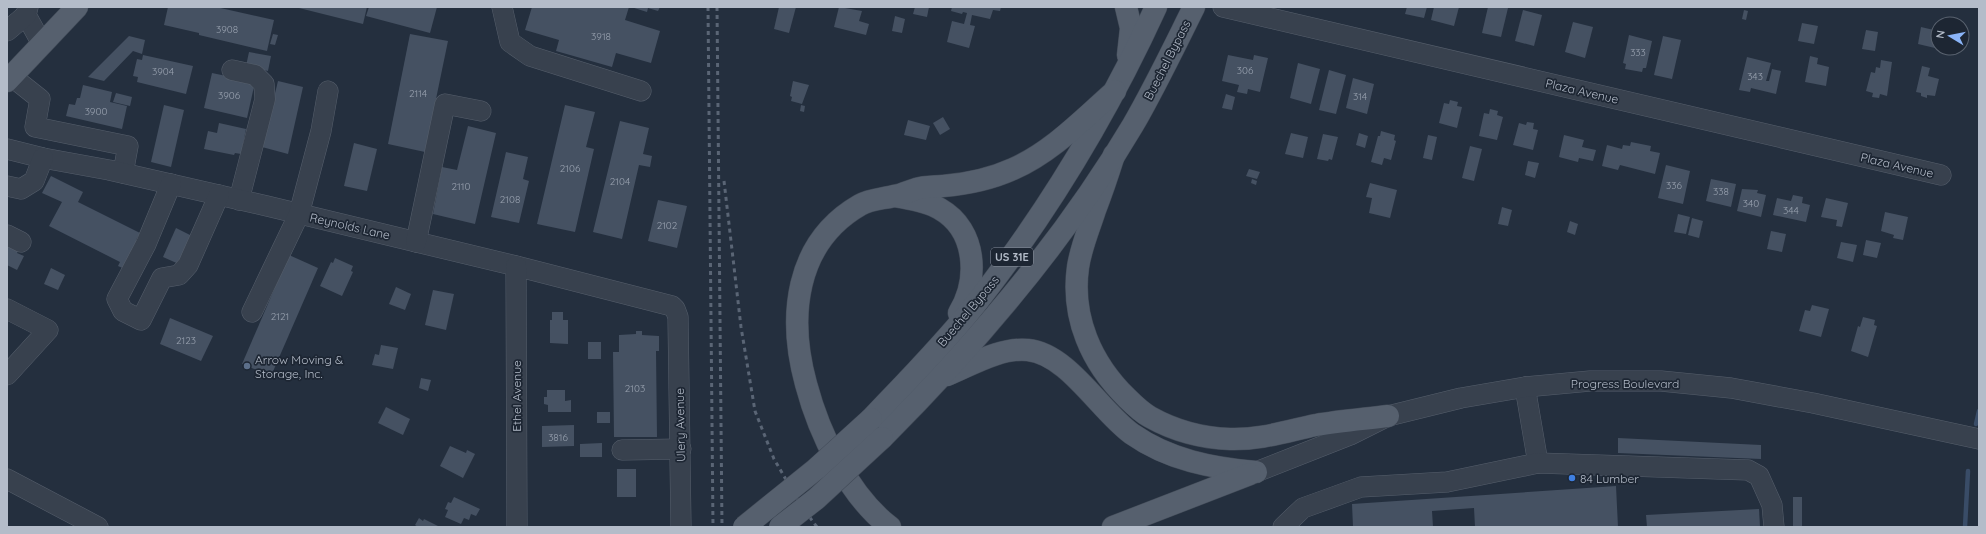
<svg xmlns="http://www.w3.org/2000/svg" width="1986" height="534" viewBox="0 0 1986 534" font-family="Quicksand,sans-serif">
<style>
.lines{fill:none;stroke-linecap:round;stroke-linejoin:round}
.stream{stroke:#394c67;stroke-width:4.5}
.building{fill:#455162}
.minor-casing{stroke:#565f6c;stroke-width:21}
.major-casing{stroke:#414a57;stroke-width:23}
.minor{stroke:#38414e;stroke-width:20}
.major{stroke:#56606e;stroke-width:22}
.rail{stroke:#5a6575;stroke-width:3;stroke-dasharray:4 4;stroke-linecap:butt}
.major-bridge-casing{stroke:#414a57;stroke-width:23;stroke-linecap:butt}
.major-bridge{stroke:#56606e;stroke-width:22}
.service-dot{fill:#5c6f8a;stroke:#1d2633;stroke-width:1.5}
.shop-dot{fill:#3f7fe0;stroke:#1d2633;stroke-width:1.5}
.labels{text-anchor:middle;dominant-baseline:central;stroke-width:3.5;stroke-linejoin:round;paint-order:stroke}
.number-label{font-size:10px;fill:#98a1af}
.shield{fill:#1d2633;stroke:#878f9c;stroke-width:1}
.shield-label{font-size:11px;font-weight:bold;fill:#b4bcc9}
.street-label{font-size:12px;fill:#b4bcc9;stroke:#1d2633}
.poi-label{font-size:12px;fill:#b4bcc9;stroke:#1d2633;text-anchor:start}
</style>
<rect width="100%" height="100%" fill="#242f3e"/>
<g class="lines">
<g class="stream">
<polyline points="1976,424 1979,411"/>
<polyline points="1965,527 1968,471"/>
</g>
</g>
<g class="building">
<polygon points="168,7 216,7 274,20 267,51 199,35 199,33 164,25"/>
<polygon points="295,7 367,7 363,24"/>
<polygon points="369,7 437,7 430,33 366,16"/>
<polygon points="532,7 629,7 625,20 660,31 651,63 616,53 612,67 556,51 559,40 525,30"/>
<polygon points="631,7 660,7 658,11 648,8 647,12"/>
<polygon points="779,7 796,7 789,33 774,29"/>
<polygon points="839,7 862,11 859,21 869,24 866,35 834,27"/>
<polygon points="915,7 929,7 927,17 913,14"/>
<polygon points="952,7 1001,7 1000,11 993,10 990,19 972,15 970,25 975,26 969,48 947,42 952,21 964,24 967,13 963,12 962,14 951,11"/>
<polygon points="1407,7 1427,7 1424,18 1405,14"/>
<polygon points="1434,7 1459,7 1454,26 1431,20"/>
<polygon points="1488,7 1508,8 1501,37 1482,33"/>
<polygon points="1523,10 1542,15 1534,46 1515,41"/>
<polygon points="1744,10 1748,11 1746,20 1742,19"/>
<polygon points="895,16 905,19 902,33 892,31"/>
<polygon points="1573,22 1593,27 1585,58 1565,52"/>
<polygon points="1802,23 1818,26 1814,44 1798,41"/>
<polygon points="1921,27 1938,31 1935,48 1918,44"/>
<polygon points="1866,30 1878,32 1875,51 1862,49"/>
<polygon points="273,34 278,35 275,45 270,44"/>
<polygon points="410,34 448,41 425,152 388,144"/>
<polygon points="1629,35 1652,41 1646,68 1643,68 1642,72 1625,69 1626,64 1623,63"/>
<polygon points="129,36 145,40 142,54 133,51 104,81 88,77"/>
<polygon points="1663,36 1681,40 1672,79 1654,75"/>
<polygon points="249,52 271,56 268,71 246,66"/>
<polygon points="143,55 193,66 186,94 137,82 138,77 133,76 137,59 142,60"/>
<polygon points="1228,55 1253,60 1254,55 1268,58 1260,92 1248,89 1247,94 1237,92 1239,85 1222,81"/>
<polygon points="1810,56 1818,58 1817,64 1829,67 1826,86 1805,82"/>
<polygon points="1747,57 1771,63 1766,81 1769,81 1772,69 1781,71 1776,94 1751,88 1750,92 1739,90"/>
<polygon points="1881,60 1892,62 1887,96 1880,94 1879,98 1872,97 1873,93 1866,91 1871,72 1875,73 1876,67 1880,68"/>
<polygon points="1298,63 1320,69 1311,104 1290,98"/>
<polygon points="1922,66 1930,68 1928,76 1939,79 1935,96 1927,95 1927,98 1921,96 1921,93 1916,92"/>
<polygon points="1329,70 1346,75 1336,114 1319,110"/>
<polygon points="212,73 255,82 247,118 204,108"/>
<polygon points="1353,78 1374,84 1367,114 1346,108"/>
<polygon points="278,81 303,87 288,154 262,147"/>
<polygon points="793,81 809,85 802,104 791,101 792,97 790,96"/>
<polygon points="83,85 112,92 110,102 127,106 122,129 66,116 69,104 75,105 77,98 80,98"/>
<polygon points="116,93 132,97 130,106 113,102"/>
<polygon points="1226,94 1235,97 1232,110 1222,108"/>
<polygon points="1450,100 1458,102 1457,106 1462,107 1457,128 1439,123 1444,103 1449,104"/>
<polygon points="164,105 184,110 171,167 151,162"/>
<polygon points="565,105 595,112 586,147 594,149 575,232 537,224"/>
<polygon points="801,105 805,106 804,112 800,111"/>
<polygon points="1490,109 1498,111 1497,115 1503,117 1497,140 1479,136 1484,113 1489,114"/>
<polygon points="943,117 950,129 940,135 933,123"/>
<polygon points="908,120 930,126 926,140 904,135"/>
<polygon points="620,121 649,128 643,154 652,156 650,167 639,165 622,239 593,232"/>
<polygon points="1527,122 1534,123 1533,129 1538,130 1533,150 1513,145 1519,123 1526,125"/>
<polygon points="219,123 246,129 241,154 235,153 234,155 204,149 208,131 217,133"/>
<polygon points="468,126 496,133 475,224 433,214 442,167 457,170"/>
<polygon points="1381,131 1395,135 1394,140 1396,141 1391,160 1384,158 1382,165 1371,162 1378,136 1380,136"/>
<polygon points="1291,133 1308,137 1303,158 1285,154"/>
<polygon points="1359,133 1368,136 1365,148 1356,145"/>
<polygon points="1323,134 1338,137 1332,160 1329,159 1328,161 1317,159"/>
<polygon points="1428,135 1437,137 1432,160 1423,158"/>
<polygon points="1564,135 1584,140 1582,147 1596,150 1593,161 1579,158 1578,162 1559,157"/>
<polygon points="1631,142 1651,146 1650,151 1660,153 1655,174 1620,165 1618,170 1602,166 1607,145 1622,149 1623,145 1630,146"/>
<polygon points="354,143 377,149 367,191 344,186"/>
<polygon points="1470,146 1482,149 1474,181 1462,178"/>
<polygon points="506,152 528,157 523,179 529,181 519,223 491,217"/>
<polygon points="1528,161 1539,163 1535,178 1525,175"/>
<polygon points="1666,165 1690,171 1683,204 1658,198"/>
<polygon points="1249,169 1260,172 1257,179 1246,176"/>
<polygon points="51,176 83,192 78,202 140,233 136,240 141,243 127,270 118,266 120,262 49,226 62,202 42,193"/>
<polygon points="1252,179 1257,181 1256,185 1251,183"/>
<polygon points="1711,179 1736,184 1731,207 1706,201"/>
<polygon points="1370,183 1397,190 1390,218 1369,213 1372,198 1366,197"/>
<polygon points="1742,189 1758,190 1757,193 1766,195 1761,217 1737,211"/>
<polygon points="1793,195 1803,197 1802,203 1810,205 1806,222 1773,215 1777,198 1791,201"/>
<polygon points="1826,198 1848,203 1842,227 1836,226 1837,220 1821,217"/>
<polygon points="658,200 687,206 677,248 648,241"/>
<polygon points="1502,207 1512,210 1508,226 1498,224"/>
<polygon points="1885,212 1908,217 1903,240 1893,238 1894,235 1881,231"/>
<polygon points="1678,214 1690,217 1686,234 1674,232"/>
<polygon points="1692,218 1703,221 1699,238 1688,235"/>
<polygon points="1570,221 1578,224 1575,235 1567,232"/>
<polygon points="176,228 194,237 181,265 163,257"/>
<polygon points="1771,231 1786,234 1782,252 1767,249"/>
<polygon points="7,239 21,246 17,253 24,256 17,270 7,265"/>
<polygon points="1866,240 1881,243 1877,258 1863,255"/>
<polygon points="1841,242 1857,245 1853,262 1837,258"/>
<polygon points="289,255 318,268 271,376 242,364"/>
<polygon points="335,258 353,266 351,271 353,272 342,296 320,286 331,262 333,263"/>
<polygon points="51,268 65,275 58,290 44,284"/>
<polygon points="396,287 411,294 405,310 389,304"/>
<polygon points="433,290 454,294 446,330 425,325"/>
<polygon points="1812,305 1829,309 1821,337 1799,331 1805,310 1810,311"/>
<polygon points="552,312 563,312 563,320 568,320 568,344 550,343 550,320 552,320"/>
<polygon points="1863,317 1875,320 1874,325 1877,326 1868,357 1851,351 1858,326 1860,327"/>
<polygon points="170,318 213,336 201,361 160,344"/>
<polygon points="636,331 642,331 642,335 659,336 659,351 656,351 657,437 614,437 613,352 619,352 619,335 636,334"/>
<rect x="588" y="342" width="13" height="17"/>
<polygon points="381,345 398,348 393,369 372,365 375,354 379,355"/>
<polygon points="421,378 431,380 428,391 419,388"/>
<polygon points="547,390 565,390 565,401 571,400 571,412 548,412 548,405 544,404 544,397 547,397"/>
<polygon points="386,407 410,419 403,435 378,423"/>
<rect x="597" y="412" width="13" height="11"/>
<polygon points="574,425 574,446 542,447 542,426"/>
<polygon points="1618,438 1761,445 1761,459 1618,453"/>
<polygon points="602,443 602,457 580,457 580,444"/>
<polygon points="450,446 466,453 467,450 475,454 463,478 440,466"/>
<rect x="617" y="469" width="19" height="28"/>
<polygon points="1616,486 1618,527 1475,527 1474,508 1432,511 1433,527 1353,527 1352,504"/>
<polygon points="454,497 480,509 476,516 471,514 469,520 464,518 461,524 445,517 448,510 445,509 448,502 451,503"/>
<rect x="1793" y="497" width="9" height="30"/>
<polygon points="1759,509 1760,527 1647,527 1646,515"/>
<polygon points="419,518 423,521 424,519 440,527 418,527 415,525"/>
</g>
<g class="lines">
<defs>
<g id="minor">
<polyline points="28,7 26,15 42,44"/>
<polyline points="502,7 510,42 530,56 641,91"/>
<polyline points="1223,7 1941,175"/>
<polyline points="7,31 26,15"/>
<polyline points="232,70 255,75 264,84 265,99 239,200"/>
<polyline points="11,76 40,99 35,127 128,146 123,173"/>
<polyline points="7,149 43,158 109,170 267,206 516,266 672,306 675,309 678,317 681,527"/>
<polyline points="171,184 146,244 117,299 123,311 141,320 162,278 179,275 188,265 219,195"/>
<polyline points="7,186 21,189 34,181 43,158"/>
<polyline points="7,235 21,242"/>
<polyline points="416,242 445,104 481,111"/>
<polyline points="516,266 517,527"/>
<polyline points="7,309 48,330 7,375"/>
<polyline points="252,312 299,214 321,131 328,91"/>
<polyline points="1525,387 1538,463"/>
<polyline points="622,450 681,449"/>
<polyline points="1256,472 1350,435 1388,416 1461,398 1525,387 1590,381 1661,381 1731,388 1813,403 1979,439"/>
<polyline points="7,479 98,527"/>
<polyline points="1283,527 1303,508 1361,487 1447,482 1538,463 1748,470 1759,476 1772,505 1774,527"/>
</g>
<g id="major">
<polyline points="1126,7 1131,28 1128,55"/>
<polyline points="7,81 77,7"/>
<path d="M1114,155C1108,174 1102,192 1095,210C1089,229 1081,247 1078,267C1071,317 1091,363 1127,398C1134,405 1141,412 1150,417C1175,431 1201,438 1230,439C1260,440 1287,431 1316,425C1340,421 1364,419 1388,416"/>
<path d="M895,196C910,199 927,201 940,209C977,230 979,280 959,313"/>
<path d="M947,375C971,365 1001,347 1028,350C1068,354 1100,411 1132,434C1169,460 1212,468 1256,472"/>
<path d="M871,419C907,381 945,343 978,301C1049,210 1108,112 1156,7"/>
<path d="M882,438C976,344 1065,240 1133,125C1155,87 1174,47 1194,7"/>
<path d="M890,527C848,495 819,433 806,384C788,318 794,243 860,205C870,199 882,199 894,196C902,195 909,191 916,189C925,186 934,187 943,186C967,184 991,179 1013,169C1052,152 1083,119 1115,91"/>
<polyline points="1113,527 1250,474"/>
</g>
</defs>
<use href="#minor" class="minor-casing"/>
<use href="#major" class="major-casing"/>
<use href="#minor" class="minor"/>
<use href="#major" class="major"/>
<g class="rail">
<polyline points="708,7 713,527"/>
<polyline points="717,7 722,527"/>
<polyline points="724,181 741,327 755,411 774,459 802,507 817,527"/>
</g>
<defs>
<g id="major-bridge">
<polyline points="744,527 816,469 871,419"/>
<polyline points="780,527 816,499 882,438"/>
</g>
</defs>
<use href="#major-bridge" class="major-bridge-casing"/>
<use href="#major-bridge" class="major-bridge"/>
</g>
<circle class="service-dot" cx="247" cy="366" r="4"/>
<circle class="shop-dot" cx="1572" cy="478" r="4"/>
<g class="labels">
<g class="number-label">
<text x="227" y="29">3908</text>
<text x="601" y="36">3918</text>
<text x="1638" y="52">333</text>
<text x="1245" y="70">306</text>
<text x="163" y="71">3904</text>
<text x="1755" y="76">343</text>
<text x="418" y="93">2114</text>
<text x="229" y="95">3906</text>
<text x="1360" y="96">314</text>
<text x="96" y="111">3900</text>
<text x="570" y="168">2106</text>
<text x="620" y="181">2104</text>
<text x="1674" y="185">336</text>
<text x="461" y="186">2110</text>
<text x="1721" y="191">338</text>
<text x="510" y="199">2108</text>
<text x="1751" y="203">340</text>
<text x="1791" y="210">344</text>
<text x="667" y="225">2102</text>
<text x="280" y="316">2121</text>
<text x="186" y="340">2123</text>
<text x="635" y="388">2103</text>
<text x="558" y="437">3816</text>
</g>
<rect class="shield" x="991" y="248" width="42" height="18" rx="3"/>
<g class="shield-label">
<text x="1012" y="257">US 31E</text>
</g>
<g class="street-label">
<text transform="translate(1167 60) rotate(-63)">Buechel Bypass</text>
<text transform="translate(1582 91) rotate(13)">Plaza Avenue</text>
<text transform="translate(1897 165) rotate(13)">Plaza Avenue</text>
<text transform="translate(350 226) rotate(13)">Reynolds Lane</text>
<text transform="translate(968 311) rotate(-50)">Buechel Bypass</text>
<text x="1625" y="383">Progress Boulevard</text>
<text transform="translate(516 396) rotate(-90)">Ethel Avenue</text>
<text transform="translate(680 425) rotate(-91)">Ulery Avenue</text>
</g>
<g class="poi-label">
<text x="255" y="359">Arrow Moving &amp;<tspan x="255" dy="14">Storage, Inc.</tspan></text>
<text x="1580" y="478">84 Lumber</text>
</g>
</g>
<rect width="1986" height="534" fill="none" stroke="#b4bcc9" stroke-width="16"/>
<g transform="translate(1950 36) rotate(280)"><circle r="19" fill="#1d2633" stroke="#59626f"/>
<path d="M0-3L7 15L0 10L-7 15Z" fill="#8ab4f8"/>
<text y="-6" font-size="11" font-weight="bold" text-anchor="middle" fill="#b4bcc9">N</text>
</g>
</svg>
